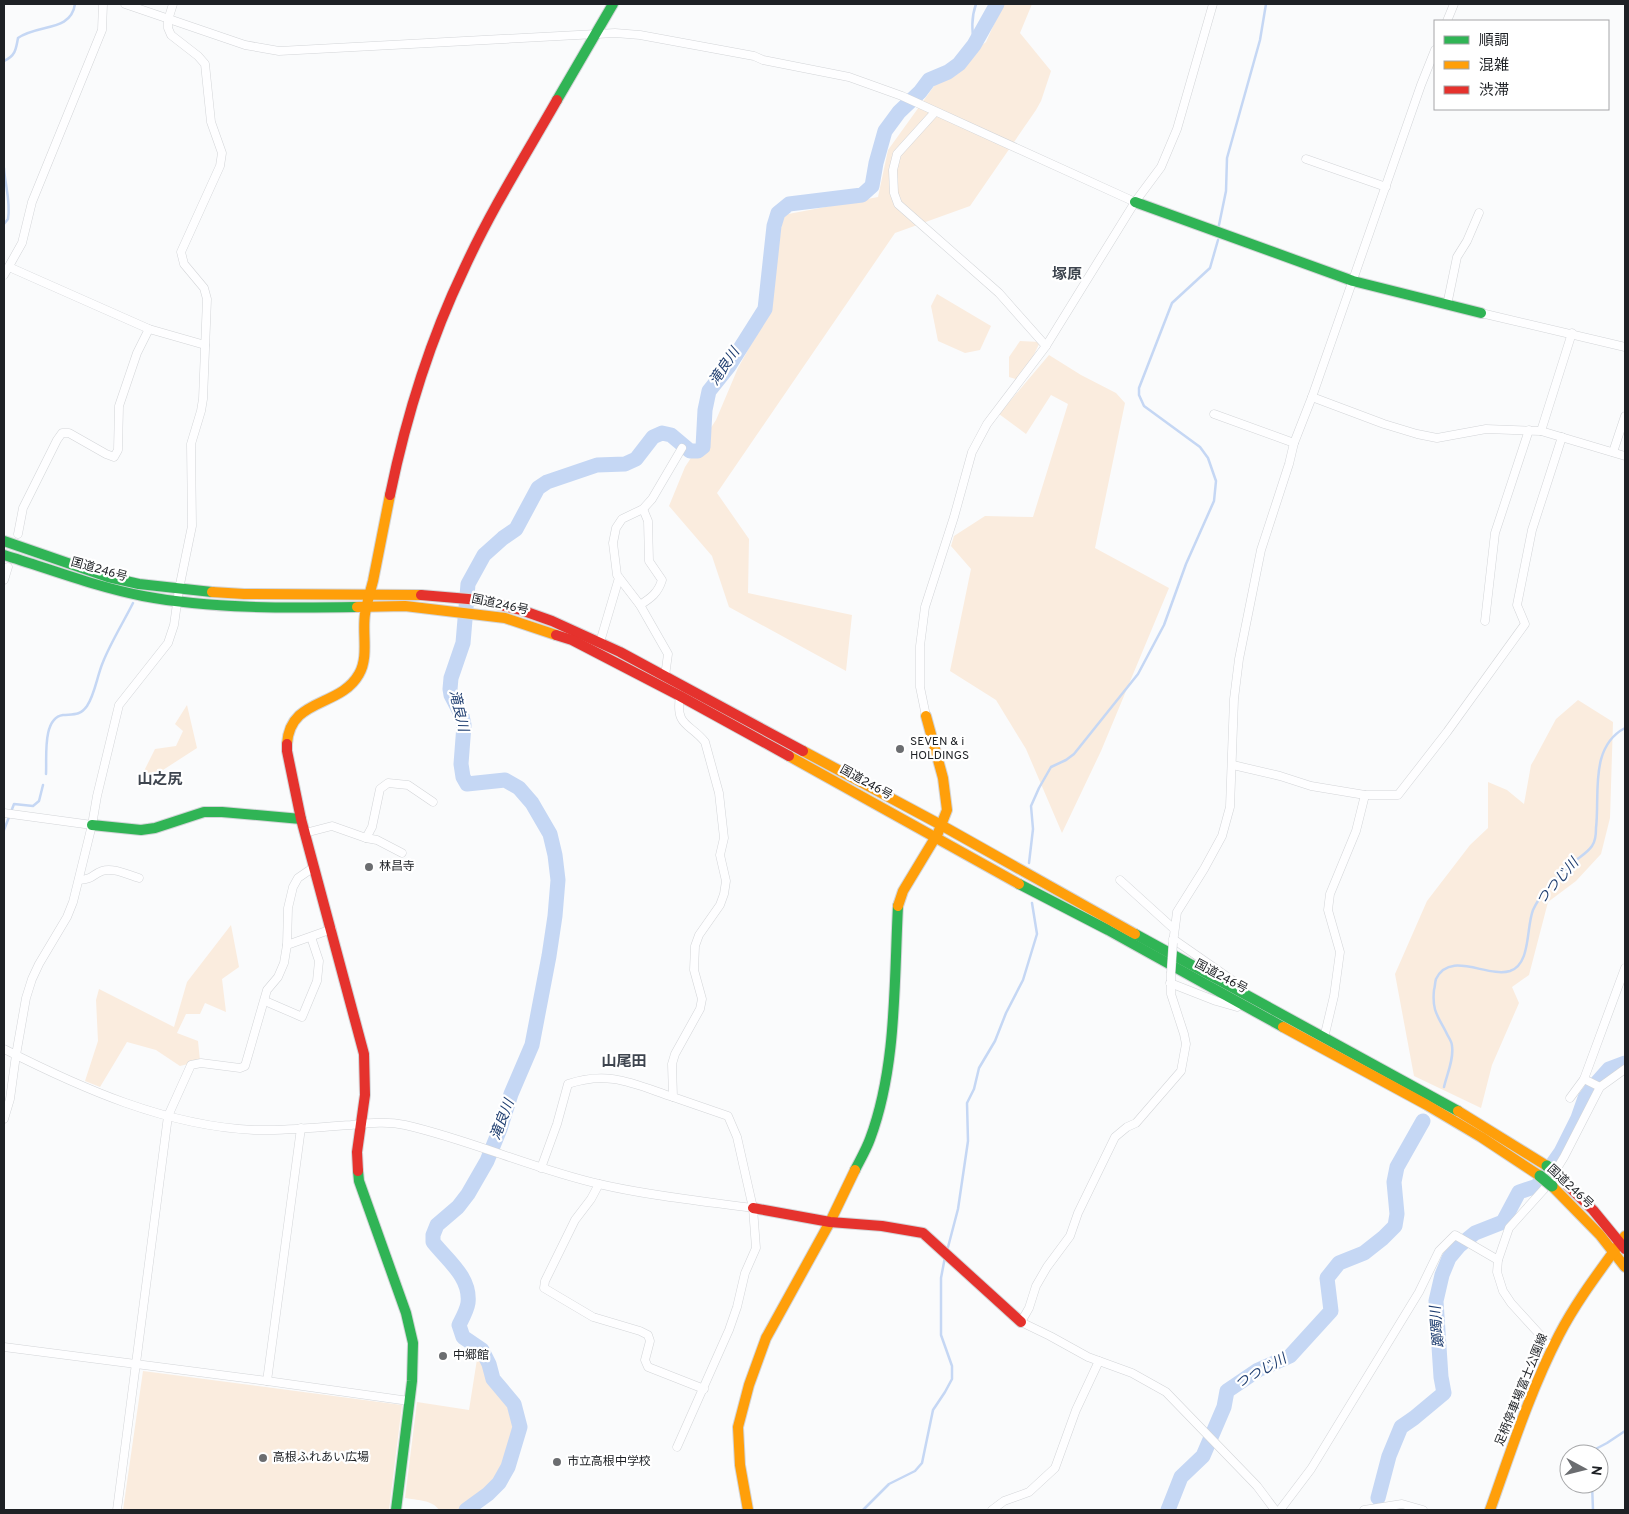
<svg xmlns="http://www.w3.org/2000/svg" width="1629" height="1514" viewBox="0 0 1629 1514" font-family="Overpass,'Noto Sans JP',sans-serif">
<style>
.green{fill:#faecde}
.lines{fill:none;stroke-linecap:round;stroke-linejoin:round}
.stream{stroke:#c5d7f4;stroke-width:2.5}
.river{stroke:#c5d7f4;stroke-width:15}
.street-casing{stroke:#d3d5d8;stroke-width:9}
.fast-casing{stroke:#d3d5d8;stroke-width:12}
.slow-casing{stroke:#d3d5d8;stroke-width:12}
.jam-casing{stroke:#d3d5d8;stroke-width:12}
.street{stroke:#fefeff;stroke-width:8}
.fast{stroke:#30b455;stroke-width:10}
.slow{stroke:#ff9f0a;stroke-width:10}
.jam{stroke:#e5322d;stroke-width:10}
.street-bridge-casing{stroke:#d3d5d8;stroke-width:9;stroke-linecap:butt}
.fast-bridge-casing{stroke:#d3d5d8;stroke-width:13;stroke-linecap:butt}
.street-bridge{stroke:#fefeff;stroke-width:8}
.fast-bridge{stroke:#30b455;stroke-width:11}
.poi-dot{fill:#6b6d70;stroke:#fff;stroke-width:2}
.labels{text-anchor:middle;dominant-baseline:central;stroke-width:4.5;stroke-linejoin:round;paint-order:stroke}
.street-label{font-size:12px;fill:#1e2125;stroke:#fff}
.poi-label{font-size:12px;fill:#1e2125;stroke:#fff;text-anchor:start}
.water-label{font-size:14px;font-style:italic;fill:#1f3e70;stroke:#fff}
.quarter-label{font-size:15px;font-weight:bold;fill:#3e454f;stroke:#fff}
</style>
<rect width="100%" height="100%" fill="#fafbfc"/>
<g class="green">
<polygon points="1003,4 1032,4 1020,33 1051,71 1041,101 1036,110 970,206 895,233 717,493 749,539 748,593 852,615 846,671 729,607 712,556 669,506 685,467 716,420 738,368 769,312 783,215 878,197 888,150 942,75 986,42"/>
<polygon points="937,294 991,326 980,350 965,353 938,341 931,306"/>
<polygon points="1020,341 1040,342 1028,367 1019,380 1009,377 1009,357"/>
<polygon points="1049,355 1081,375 1116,393 1125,403 1095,548 1169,588 1101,751 1062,833 1026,749 996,700 950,671 971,569 951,546 954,536 985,516 1033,517 1068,404 1051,395 1026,434 999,414"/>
<polygon points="1578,700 1613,722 1610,818 1601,854 1576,881 1548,902 1529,975 1512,987 1519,1003 1492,1065 1481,1108 1414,1076 1395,974 1427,901 1470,845 1488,828 1488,782 1507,790 1524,804 1531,765 1534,760 1556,719"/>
<polygon points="187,705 197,748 149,779 143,773 155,749 176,746 183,731 175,724"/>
<polygon points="231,925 239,967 222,979 226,1012 205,1003 200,1014 186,1014 177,1033 198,1041 200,1061 180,1066 156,1050 127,1042 100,1087 85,1081 98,1041 96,1000 99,989 174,1027 187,982"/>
<path d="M478,1353C482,1363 485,1375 492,1385C499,1395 509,1404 513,1417C515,1424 513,1432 511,1439C504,1467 492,1494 466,1509C458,1512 447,1510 439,1510C433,1500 416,1500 405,1498L417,1402L469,1410Z"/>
<polygon points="143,1371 402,1405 389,1510 123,1510"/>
</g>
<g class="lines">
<g class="stream">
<path d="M974,45C972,30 971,18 976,4"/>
<path d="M4,61C15,56 16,50 18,38C38,24 71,32 75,4"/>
<path d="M4,168C5,185 11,202 8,219L4,224"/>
<polyline points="1219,225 1226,191 1227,158 1260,40 1266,4"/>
<path d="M46,774C47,758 42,718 63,715C73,714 80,716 87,706C95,694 97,676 103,662C111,642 123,623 133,603"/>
<polyline points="4,830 14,804 33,806 39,801 43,785"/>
<polyline points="1029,863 1033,829 1031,806 1039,788 1051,767 1066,760 1074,754 1138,674 1164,625 1186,564 1214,501 1216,481 1208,458 1200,447 1144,406 1139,395 1139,388 1172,303 1210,268 1218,240"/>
<path d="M1444,1087C1447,1074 1454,1059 1452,1046C1452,1041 1448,1037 1446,1032C1437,1015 1432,1010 1434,990C1435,987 1435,982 1436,979C1450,950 1487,978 1510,971C1531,964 1526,928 1533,910C1541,892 1560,874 1575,861C1580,857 1588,852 1592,846C1595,842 1596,834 1596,828C1600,795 1589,747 1625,728"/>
<polyline points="947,1251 958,1209 968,1141 967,1103 974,1089 979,1068 995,1041 1006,1013 1023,980 1037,934 1032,903"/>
<polyline points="1588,1454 1588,1453 1607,1443 1625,1431"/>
<polyline points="1592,1484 1593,1510"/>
<polyline points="863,1510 889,1484 915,1471 922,1463 933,1410 945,1392 952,1379 952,1366 941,1335 941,1278 945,1257"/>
</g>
<g class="river">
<polyline points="1378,1498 1389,1456 1401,1427 1414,1418 1444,1393 1441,1377 1436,1301 1442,1275 1449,1258 1459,1246 1475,1233 1503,1222 1519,1192 1537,1186 1561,1152 1578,1118 1585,1098 1593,1087 1609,1069 1625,1063"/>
<path d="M466,1510L488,1494L499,1483L508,1467L520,1427L514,1404L493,1379L489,1364L482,1350L463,1337L459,1325C462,1319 467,1310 468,1303C471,1277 447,1260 433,1242V1235L437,1225L458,1207L468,1194L487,1161L500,1129L511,1094L532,1045L549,956L555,916L558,880L555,855L550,834L532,803L519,788L505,780L467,784L463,777L461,764L464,725L462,716L451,695L450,689L451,678L463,643L468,584L484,555L503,538L516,529L538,488L547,482L597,465L625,464L636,459L653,437L662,433L671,435L690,451H698L703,447L705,410L709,391L729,366L765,309L774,226L778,213L789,204L862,195L872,186L876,163L885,131L899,112L920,92L929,80L948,72L959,64L974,45L997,4"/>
<polyline points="1168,1510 1181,1477 1203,1456 1224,1407 1227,1391 1258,1370 1290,1356 1331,1311 1327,1278 1339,1263 1364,1253 1383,1238 1395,1226 1397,1214 1394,1182 1397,1167 1423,1121"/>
</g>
<defs>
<g id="street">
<polyline points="125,4 245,45 279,51 615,33 640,35 754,56 763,60 849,77 902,96 1135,202"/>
<polyline points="1447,21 1454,4"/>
<polyline points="935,112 897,154 893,170 894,193 898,204 999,293 1046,346"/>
<polyline points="1306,159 1386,187"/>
<polyline points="9,267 149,329 205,345"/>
<polyline points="4,275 22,243 32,202 102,30 103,4"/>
<polyline points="1447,305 1457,257 1467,241 1479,213"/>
<polyline points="1481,313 1625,347"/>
<polyline points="1312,397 1384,424 1417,434 1437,438 1486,429 1541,431 1625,456"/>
<polyline points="1214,414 1294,443"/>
<polyline points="1541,431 1572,333"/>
<polyline points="1613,452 1625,416"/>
<polyline points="18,534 23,508 57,440 62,433 69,433 106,454 114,457 118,450 119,406 137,353 149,329"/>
<polyline points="4,580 8,567"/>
<path d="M640,605C651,598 658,593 662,580L649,561L648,521L643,509"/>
<polyline points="1485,621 1495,533 1529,430"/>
<polyline points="600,642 619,578"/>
<polyline points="665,676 668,654 640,605 617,575 613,543 616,528 622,519 643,509 652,499 682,448"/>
<polyline points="926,716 920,687 920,646 925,607 954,517 972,452 987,424 1046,346 1135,202 1161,167 1177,129 1213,4"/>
<polyline points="1233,765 1280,776 1311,786 1365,795 1398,795 1447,732 1525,624 1517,605 1532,530 1562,437"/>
<polyline points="4,813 92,825"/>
<polyline points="305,833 332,826 366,838 372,827 380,789 388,783 408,785 433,802"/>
<polyline points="366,838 377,840 402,853"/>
<path d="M79,880C94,879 91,875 102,871C113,867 128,875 139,878"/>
<polyline points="1120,880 1174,929"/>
<polyline points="1173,939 1239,985"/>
<polyline points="1173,943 1177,912 1204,869 1222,836 1230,807 1234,699 1239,659 1261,550 1289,464 1294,443 1312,397 1421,85 1435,50"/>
<polyline points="287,945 332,929"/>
<polyline points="1171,973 1171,994 1184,1034 1186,1044 1181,1071 1136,1123 1127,1127 1115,1137 1078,1213 1070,1236 1047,1267 1036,1286 1029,1308 1021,1322 1050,1336 1088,1357 1132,1373 1166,1392 1257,1486 1275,1510"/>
<polyline points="1170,983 1216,1001 1237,1007"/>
<polyline points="265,1001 302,1017 317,981 319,961 311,937"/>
<polyline points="1324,1038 1334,996 1340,952 1328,910 1330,894 1356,831 1365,795"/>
<path d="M4,1049C81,1088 166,1126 254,1130C286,1131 319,1127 351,1125C370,1123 387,1121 405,1125C471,1140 533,1169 599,1184C650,1196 702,1201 753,1208"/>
<polyline points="1584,1079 1600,1087"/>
<polyline points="1570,1098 1584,1079 1625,968"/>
<polyline points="4,1119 10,1099 16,1055 26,998 32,979 39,964 67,917 73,902 92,825 97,796 119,705 168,643 174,625 179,589 192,526 191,444 201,411 203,399 207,299 204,288 184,264 181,252 220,166 222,153 211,122 205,64 198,56 171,35 168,28 168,20 173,4"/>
<path d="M541,1168L557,1124L568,1084C609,1070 634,1084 673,1097"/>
<polyline points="599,1184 591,1199 575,1220 545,1281 544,1288 593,1317 640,1331 648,1335 650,1341 645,1360 648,1367 704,1389"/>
<polyline points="4,1347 267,1381 409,1401"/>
<polyline points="1552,1348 1511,1303 1503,1291 1497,1272 1498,1260 1509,1228 1545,1188 1564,1157 1600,1087 1625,1069"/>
<polyline points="267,1381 301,1128"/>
<path d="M677,1447L729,1330L737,1307L745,1273L756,1248L753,1208L737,1137L728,1116L673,1097L672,1064L675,1054L700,1009L702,999L694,970L695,946L699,935L720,905L724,894L726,881L720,855L724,838L719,793L705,742C690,723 675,727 680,696"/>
<polyline points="117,1510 168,1116 191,1065 201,1063 240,1068 245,1066 267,990 278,977 284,963 287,945 288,908 293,887 298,878 314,867"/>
<polyline points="992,1510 1004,1501 1029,1492 1055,1468 1076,1410 1099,1361"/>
<polyline points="1280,1510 1311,1469 1419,1292 1439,1251 1455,1235 1498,1260"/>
<polyline points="1364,1510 1402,1504 1423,1510"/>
</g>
<g id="fast">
<polyline points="557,100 613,4"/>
<polyline points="1135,202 1353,281 1481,313"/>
<polyline points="4,541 108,577 139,584 212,592"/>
<path d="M4,555C50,569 96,587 143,596C212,609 287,608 357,607"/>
<polyline points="92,825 141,830 155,828 204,812 222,812 301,819"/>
<polyline points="1019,884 1108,930 1283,1027"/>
<polyline points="1135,934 1458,1111"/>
<path d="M855,1170C860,1160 866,1150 870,1139C897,1067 894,982 898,906"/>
<polyline points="358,1171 359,1181 406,1313 413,1343 412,1381 396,1510"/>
</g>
<g id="slow">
<polyline points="212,592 244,594 421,595"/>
<polyline points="357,607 405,606 505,618 556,635"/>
<path d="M287,744C290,697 340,708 359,674C369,657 362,633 365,614C367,603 370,592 373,581C379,552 384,524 390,495"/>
<polyline points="803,751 941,825 1135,934"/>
<polyline points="789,756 1019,884"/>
<polyline points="898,906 903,891 938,833 947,810 943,778 926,716"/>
<polyline points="1283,1027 1427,1105 1481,1137 1540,1176"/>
<polyline points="1458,1111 1547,1166"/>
<polyline points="1552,1186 1600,1235 1625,1267"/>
<polyline points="748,1510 740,1465 738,1427 749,1385 766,1338 830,1222 855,1170"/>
<path d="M1490,1510C1511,1451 1530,1391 1559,1335C1577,1300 1602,1268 1625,1236"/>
</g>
<g id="jam">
<path d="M390,495C406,417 430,340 464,269C491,210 525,156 557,100"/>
<polyline points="421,595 480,600 521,610 552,621 620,652 803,751"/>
<polyline points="556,635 572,640 680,696 789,756"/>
<polyline points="287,744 287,751 301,819 364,1054 365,1095 357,1152 358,1171"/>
<polyline points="1558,1176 1593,1210 1625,1249"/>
<polyline points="753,1208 830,1222 882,1226 923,1233 1021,1322"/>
</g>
</defs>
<use href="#street" class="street-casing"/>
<use href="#fast" class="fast-casing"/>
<use href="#slow" class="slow-casing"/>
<use href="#jam" class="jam-casing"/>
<use href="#street" class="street"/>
<use href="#fast" class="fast"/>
<use href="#slow" class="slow"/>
<use href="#jam" class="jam"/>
<defs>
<polyline id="street-bridge" points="1171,973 1173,943"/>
<g id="fast-bridge">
<polyline points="1547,1166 1558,1176"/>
<polyline points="1540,1176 1552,1186"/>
</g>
</defs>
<use href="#street-bridge" class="street-bridge-casing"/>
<use href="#fast-bridge" class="fast-bridge-casing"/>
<use href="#street-bridge" class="street-bridge"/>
<use href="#fast-bridge" class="fast-bridge"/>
</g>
<g class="poi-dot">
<circle cx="900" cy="749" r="5"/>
<circle cx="369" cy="867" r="5"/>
<circle cx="443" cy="1356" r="5"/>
<circle cx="263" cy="1458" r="5"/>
<circle cx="557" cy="1462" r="5"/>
</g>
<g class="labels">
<g class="street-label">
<text transform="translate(99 570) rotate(16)">国道246号</text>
<text transform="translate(500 605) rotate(12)">国道246号</text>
<text transform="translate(866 783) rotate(29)">国道246号</text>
<text transform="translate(1221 977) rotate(28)">国道246号</text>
<text transform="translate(1570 1187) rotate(43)">国道246号</text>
<text transform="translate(1522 1390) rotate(-68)">足柄停車場富士公園線</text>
</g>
<g class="poi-label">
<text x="910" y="742">SEVEN &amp; i<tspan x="910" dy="14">HOLDINGS</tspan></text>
<text x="379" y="867">林昌寺</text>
<text x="453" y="1356">中郷館</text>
<text x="273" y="1458">高根ふれあい広場</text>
<text x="567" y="1462">市立高根中学校</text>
</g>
<g class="water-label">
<text transform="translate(725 367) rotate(-56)">滝良川</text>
<text transform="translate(458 711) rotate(77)">滝良川</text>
<text transform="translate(1558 882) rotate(-49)">つつじ川</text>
<text transform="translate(503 1120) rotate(-69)">滝良川</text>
<text transform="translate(1438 1327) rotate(-95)">躑躅川</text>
<text transform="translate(1261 1372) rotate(-29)">つつじ川</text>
</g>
<g class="quarter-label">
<text x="1067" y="275">塚原</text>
<text x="160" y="780">山之尻</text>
<text x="624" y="1062">山尾田</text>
</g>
</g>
<rect width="1629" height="1514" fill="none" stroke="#1e2125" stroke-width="10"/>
<rect x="1434" y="20" width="175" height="90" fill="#ffffff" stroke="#a5a6a8"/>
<rect x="1444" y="36" width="25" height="8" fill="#30b455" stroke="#a5a6a8"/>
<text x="1479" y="45" font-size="15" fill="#1e2125">順調</text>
<rect x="1444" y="61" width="25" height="8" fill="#ff9f0a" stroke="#a5a6a8"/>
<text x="1479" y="70" font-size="15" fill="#1e2125">混雑</text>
<rect x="1444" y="86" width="25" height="8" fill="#e5322d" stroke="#a5a6a8"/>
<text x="1479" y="95" font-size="15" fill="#1e2125">渋滞</text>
<g transform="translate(1584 1469) rotate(97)"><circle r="24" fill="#ffffff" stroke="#a5a6a8"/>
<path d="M0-4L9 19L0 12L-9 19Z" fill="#6b6d70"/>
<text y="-8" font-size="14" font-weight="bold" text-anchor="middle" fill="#1e2125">N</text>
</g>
</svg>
